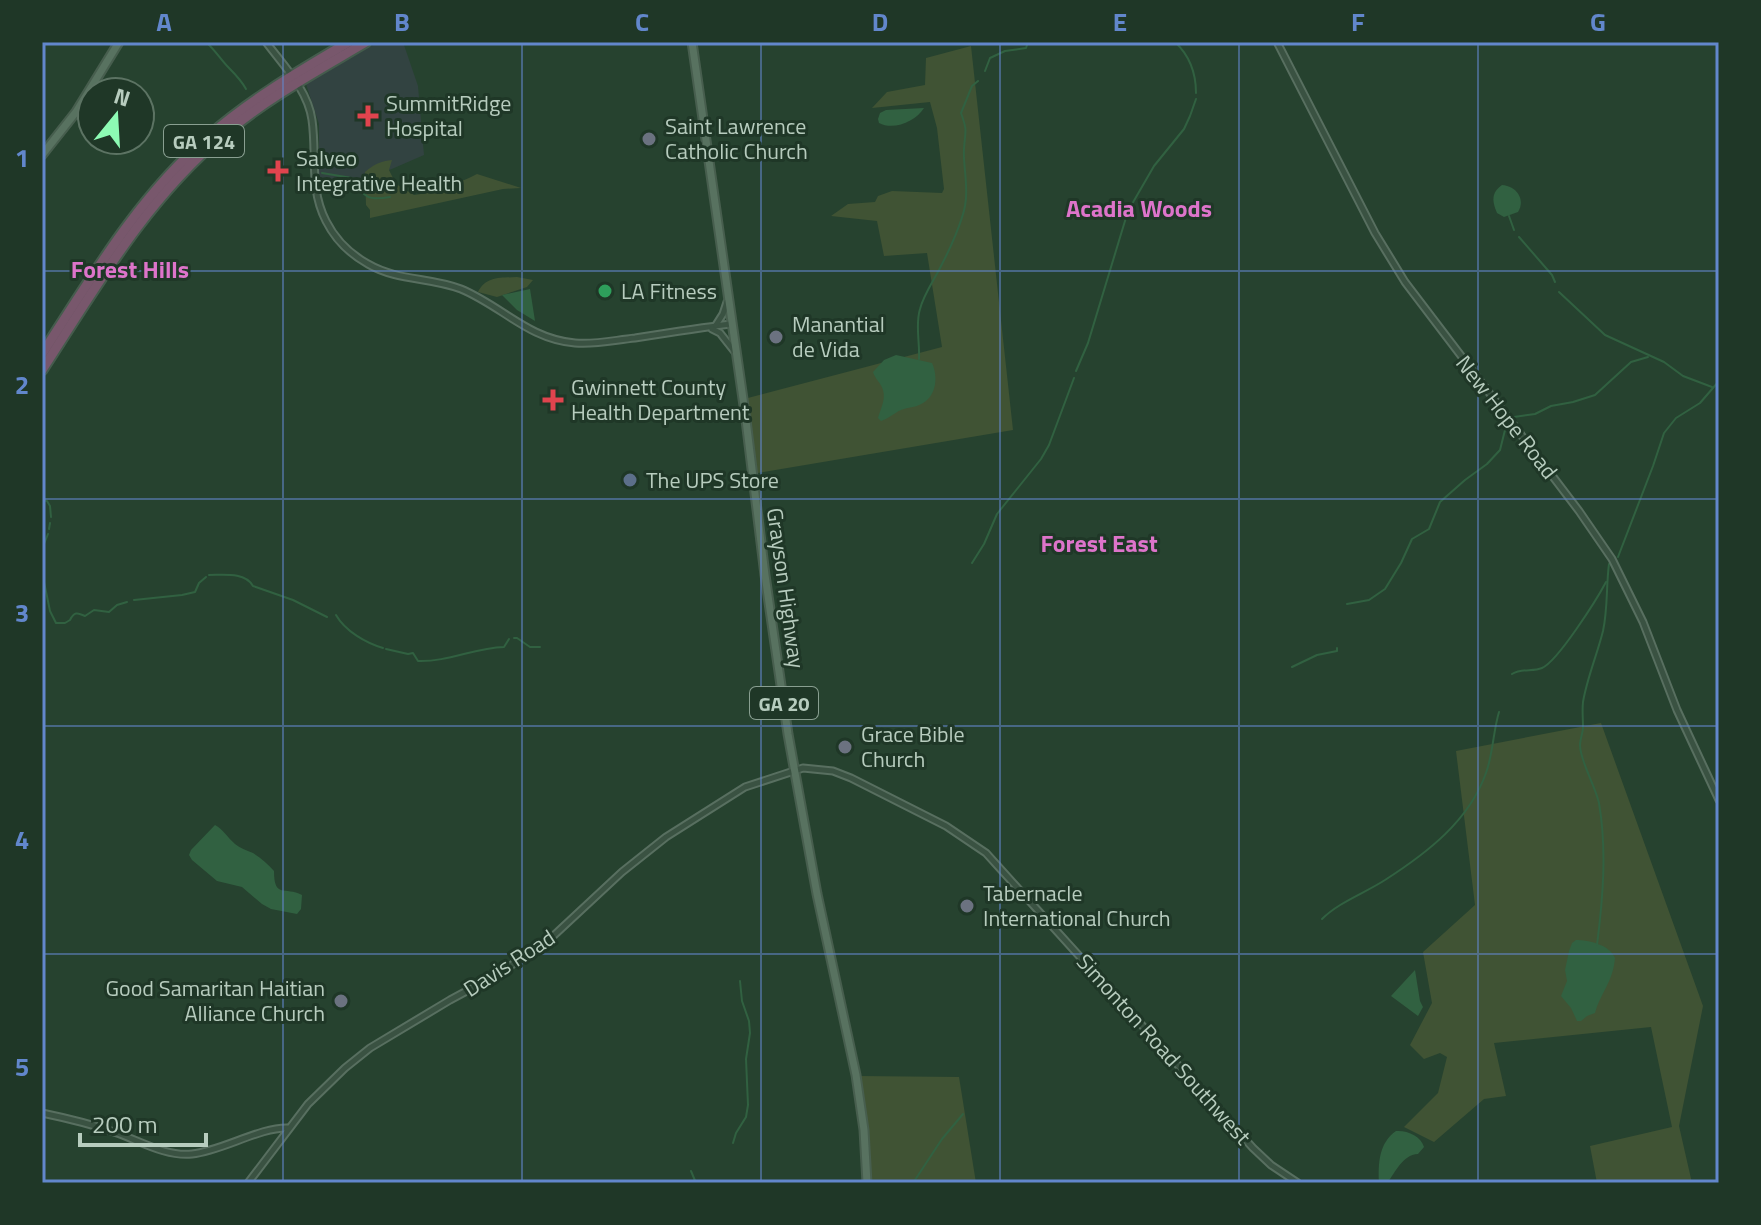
<svg xmlns="http://www.w3.org/2000/svg" width="1761" height="1225" viewBox="0 0 1761 1225" font-family="'Titillium Web',sans-serif">
<style>
.medical{fill:#324341}
.green{fill:#405334}
.water{fill:#316141}
.lines{fill:none;stroke-linecap:round;stroke-linejoin:round}
.stream{stroke:#316141;stroke-width:2}
.minor-casing{stroke:#586f60;stroke-width:9}
.major-casing{stroke:#475e4e;stroke-width:11}
.highway-casing{stroke:#455c4d;stroke-width:13}
.minor{stroke:#3a5242;stroke-width:5}
.major{stroke:#587260;stroke-width:7}
.highway{stroke:#78576c;stroke-width:9}
.grid{fill:none;stroke:#6287cc;stroke-width:2;stroke-opacity:0.55}
.health-dot{fill:#e0444e;stroke:#1f3727;stroke-width:3}
.worship-dot{fill:#6b7280;stroke:#1f3727;stroke-width:3}
.leisure-dot{fill:#2e9e5b;stroke:#1f3727;stroke-width:3}
.service-dot{fill:#5c6f8a;stroke:#1f3727;stroke-width:3}
.labels{text-anchor:middle;dominant-baseline:central;stroke-width:6;stroke-linejoin:round;paint-order:stroke}
.shield{fill:#1f3727;stroke:#899f91;stroke-width:2}
.shield-label{font-size:20px;font-weight:bold;fill:#b7ccbe}
.poi-label{font-size:22px;fill:#b7ccbe;stroke:#1f3727;text-anchor:start}
.street-label{font-size:22px;fill:#b7ccbe;stroke:#1f3727}
.neighbourhood-label{font-size:24px;font-weight:bold;fill:#dd74ca;stroke:#1f3727}
.neatline{fill:none;stroke:#6287cc;stroke-width:3}
.grid-label{font-size:26px;text-anchor:middle;font-weight:bold;fill:#6287cc}
</style>
<rect width="100%" height="100%" fill="#26422f"/>
<polygon class="medical" points="378,42 403,42 418,86 424,155 378,175 319,187 319,124 306,84"/>
<g class="green">
<polygon points="971,46 1013,430 752,474 744,399 942,347 927,253 884,256 877,221 831,216 848,204 875,202 878,196 892,191 942,193 944,189 937,128 930,102 872,108 887,92 925,85 926,58"/>
<path d="M392,160L389,170L396,184L414,195C437,192 457,184 477,174L521,188L503,189L370,218V210L366,205L365,172C374,164 381,161 392,160Z"/>
<path d="M517,277L533,280L527,287L497,297L478,292C486,276 500,278 517,277Z"/>
<polygon points="1601,723 1703,1006 1679,1126 1692,1183 1597,1183 1590,1146 1672,1127 1651,1027 1494,1043 1506,1096 1484,1099 1434,1142 1404,1127 1438,1093 1447,1057 1440,1053 1424,1059 1410,1045 1432,1003 1423,952 1475,905 1456,751"/>
<polygon points="856,1076 959,1077 976,1183 868,1183"/>
</g>
<g class="water">
<path d="M924,108C916,121 894,131 879,123L878,119L880,113L886,110Z"/>
<path d="M1502,185C1516,186 1526,199 1518,212L1504,217L1497,213C1492,201 1491,193 1502,185Z"/>
<polygon points="530,289 535,321 517,310 502,295"/>
<path d="M896,355L932,363C938,376 937,395 923,403C917,407 911,407 904,409C896,411 890,418 881,421L878,418C880,410 886,400 883,390C881,383 875,379 873,372L884,360Z"/>
<path d="M215,825C223,829 227,837 235,844C240,848 246,850 253,853C261,858 268,864 274,871C274,899 285,886 302,895L301,909L297,914L271,909L262,904L242,887L217,881L192,860L189,855L191,850Z"/>
<path d="M1576,940C1589,940 1610,945 1615,958C1613,982 1601,992 1595,1013L1587,1016L1581,1021H1577L1571,1008L1561,996L1567,981L1565,970L1569,951L1572,943Z"/>
<polygon points="1415,970 1420,1001 1423,1007 1418,1016 1391,996"/>
<path d="M1396,1131C1407,1130 1421,1136 1424,1147L1418,1154C1402,1155 1396,1172 1387,1183H1379C1378,1163 1379,1143 1396,1131Z"/>
</g>
<g class="lines">
<g class="stream">
<path d="M206,42C215,50 221,60 229,68C236,75 241,80 246,89"/>
<path d="M1175,42C1190,56 1196,73 1196,93"/>
<polyline points="985,71 990,58 1005,51 1026,48 1028,42"/>
<path d="M322,173L352,178C365,197 366,201 390,197"/>
<polyline points="1509,216 1514,230"/>
<polyline points="1519,237 1552,275 1555,282"/>
<polyline points="1559,292 1605,335 1664,362 1683,376 1712,387"/>
<path d="M919,359C920,342 915,325 920,309C924,293 935,279 942,264C950,249 962,222 965,206C969,187 963,168 964,149C965,131 968,132 961,113L972,86L978,81"/>
<polyline points="1076,371 1088,343 1128,211 1154,166 1184,129 1190,116 1196,99"/>
<polyline points="1514,417 1535,414 1551,406 1573,402 1595,395 1631,362 1648,357"/>
<polyline points="42,500 47,501 50,506 51,517"/>
<polyline points="49,529 50,523"/>
<polyline points="42,549 48,534"/>
<path d="M42,551L44,571L43,577L50,611L56,623H65L70,620C74,612 77,612 85,616L94,610L109,612L117,605L127,602"/>
<polyline points="1618,557 1653,466 1664,433 1676,418 1700,403 1719,381"/>
<polyline points="972,563 984,544 997,514 1041,459 1049,445 1074,378"/>
<path d="M209,575C224,575 245,572 253,586L293,600L327,617"/>
<polyline points="134,600 182,595 195,592 199,583 206,577"/>
<polyline points="1347,604 1369,600 1385,589 1401,563 1412,539 1429,529 1440,502 1465,480 1487,464 1500,450 1506,426"/>
<path d="M336,615C345,631 366,643 383,648"/>
<polyline points="514,638 517,638 530,647 540,647"/>
<path d="M386,649L408,654L413,653L418,661C448,662 474,648 504,647L509,639"/>
<polyline points="1292,667 1317,655 1337,651 1337,648"/>
<path d="M1512,674C1522,668 1533,672 1542,668C1558,661 1597,599 1606,582"/>
<path d="M1322,919C1339,902 1365,893 1385,880C1427,853 1469,821 1486,773C1493,754 1493,732 1499,712"/>
<path d="M1597,945C1603,898 1607,850 1599,803C1595,785 1580,761 1580,745C1580,739 1583,733 1583,727C1583,718 1582,711 1583,702C1587,678 1597,655 1603,631C1608,608 1606,586 1609,564"/>
<polyline points="733,1143 736,1133 746,1117 748,1105 746,1059 750,1033 749,1021 742,1001 740,981"/>
<polyline points="691,1171 696,1183"/>
<polyline points="913,1183 942,1139 963,1114"/>
</g>
<defs>
<g id="minor">
<path d="M266,42C283,65 308,90 312,120C317,155 309,188 326,221C335,239 350,254 368,264C397,281 430,277 461,289C502,306 528,339 575,343C595,345 615,340 635,338C667,333 699,328 731,324"/>
<polyline points="1277,42 1375,233 1405,282 1579,511 1612,559 1643,622 1677,710 1719,800"/>
<polyline points="716,325 723,314 727,302"/>
<polyline points="712,329 720,333 735,352"/>
<path d="M42,1113C66,1118 91,1124 114,1132C138,1140 166,1157 192,1154C222,1151 260,1127 288,1128"/>
<polyline points="248,1183 308,1104 345,1068 370,1048 450,1000 500,973 550,939 622,872 666,837 745,787 803,768 833,771 851,778 946,826 986,853 1253,1148 1271,1165 1298,1183"/>
</g>
<g id="major">
<polyline points="692,42 746,420 765,575 788,734 817,894 856,1075 864,1130 867,1183"/>
<polyline points="42,155 76,112 119,42"/>
</g>
<g id="highway">
<path d="M42,354C92,277 138,198 208,137C251,99 300,71 349,42"/>
<path d="M42,370C96,287 146,199 223,135C267,98 317,71 366,42"/>
</g>
</defs>
<use href="#minor" class="minor-casing"/>
<use href="#major" class="major-casing"/>
<use href="#highway" class="highway-casing"/>
<use href="#minor" class="minor"/>
<use href="#major" class="major"/>
<use href="#highway" class="highway"/>
</g>
<path class="grid" d="M283,42V1183M522,42V1183M761,42V1183M1000,42V1183M1239,42V1183M1478,42V1183M42,271H1719M42,499H1719M42,726H1719M42,954H1719"/>
<g class="health-dot">
<path d="M364 104h8v8h8v8h-8v8h-8v-8h-8v-8h8z"/>
<path d="M274 159h8v8h8v8h-8v8h-8v-8h-8v-8h8z"/>
<path d="M549 388h8v8h8v8h-8v8h-8v-8h-8v-8h8z"/>
</g>
<g class="worship-dot">
<circle cx="649" cy="139" r="8"/>
<circle cx="776" cy="337" r="8"/>
<circle cx="845" cy="747" r="8"/>
<circle cx="967" cy="906" r="8"/>
<circle cx="341" cy="1001" r="8"/>
</g>
<circle class="leisure-dot" cx="605" cy="291" r="8"/>
<circle class="service-dot" cx="630" cy="480" r="8"/>
<g class="labels">
<g class="shield">
<rect x="164" y="125" width="80" height="32" rx="6"/>
<rect x="750" y="687" width="68" height="32" rx="6"/>
</g>
<g class="shield-label">
<text x="204" y="141">GA 124</text>
<text x="784" y="703">GA 20</text>
</g>
<g class="poi-label">
<text x="386" y="103">SummitRidge<tspan x="386" dy="25">Hospital</tspan></text>
<text x="665" y="126">Saint Lawrence<tspan x="665" dy="25">Catholic Church</tspan></text>
<text x="296" y="158">Salveo<tspan x="296" dy="25">Integrative Health</tspan></text>
<text x="621" y="291">LA Fitness</text>
<text x="792" y="324">Manantial<tspan x="792" dy="25">de Vida</tspan></text>
<text x="571" y="387">Gwinnett County<tspan x="571" dy="25">Health Department</tspan></text>
<text x="646" y="480">The UPS Store</text>
<text x="861" y="734">Grace Bible<tspan x="861" dy="25">Church</tspan></text>
<text x="983" y="893">Tabernacle<tspan x="983" dy="25">International Church</tspan></text>
<text x="325" y="988" text-anchor="end">Good Samaritan Haitian<tspan x="325" dy="25">Alliance Church</tspan></text>
</g>
<g class="street-label">
<text transform="translate(1507 417) rotate(52)">New Hope Road</text>
<text transform="translate(786 588) rotate(82)">Grayson Highway</text>
<text transform="translate(509 963) rotate(-33)">Davis Road</text>
<text transform="translate(1164 1049) rotate(48)">Simonton Road Southwest</text>
</g>
<g class="neighbourhood-label">
<text x="1139" y="208">Acadia Woods</text>
<text x="130" y="269">Forest Hills</text>
<text x="1099" y="543">Forest East</text>
</g>
</g>
<rect width="1761" height="1225" fill="none" stroke="#1f3727" stroke-width="88"/>
<g transform="translate(116 116) rotate(18)"><circle r="38" fill="#1f3727" stroke="#5c7363" stroke-width="2"/>
<path d="M0-6L14 30L0 20L-14 30Z" fill="#8dfbb4"/>
<text y="-12" font-size="22" font-weight="bold" text-anchor="middle" fill="#b7ccbe">N</text>
</g>
<path d="M80 1133v12h126v-12" fill="none" stroke="#b7ccbe" stroke-width="4"/>
<text x="92" y="1133" font-size="24" fill="#b7ccbe" stroke="#1f3727" stroke-width="6" paint-order="stroke">200 m</text>
<rect x="44" y="44" width="1673" height="1137" class="neatline"/>
<g class="grid-label">
<text x="164" y="31">A</text>
<text x="402" y="31">B</text>
<text x="642" y="31">C</text>
<text x="880" y="31">D</text>
<text x="1120" y="31">E</text>
<text x="1358" y="31">F</text>
<text x="1598" y="31">G</text>
<text x="22" y="167">1</text>
<text x="22" y="394">2</text>
<text x="22" y="622">3</text>
<text x="22" y="849">4</text>
<text x="22" y="1076">5</text>
</g>
</svg>
